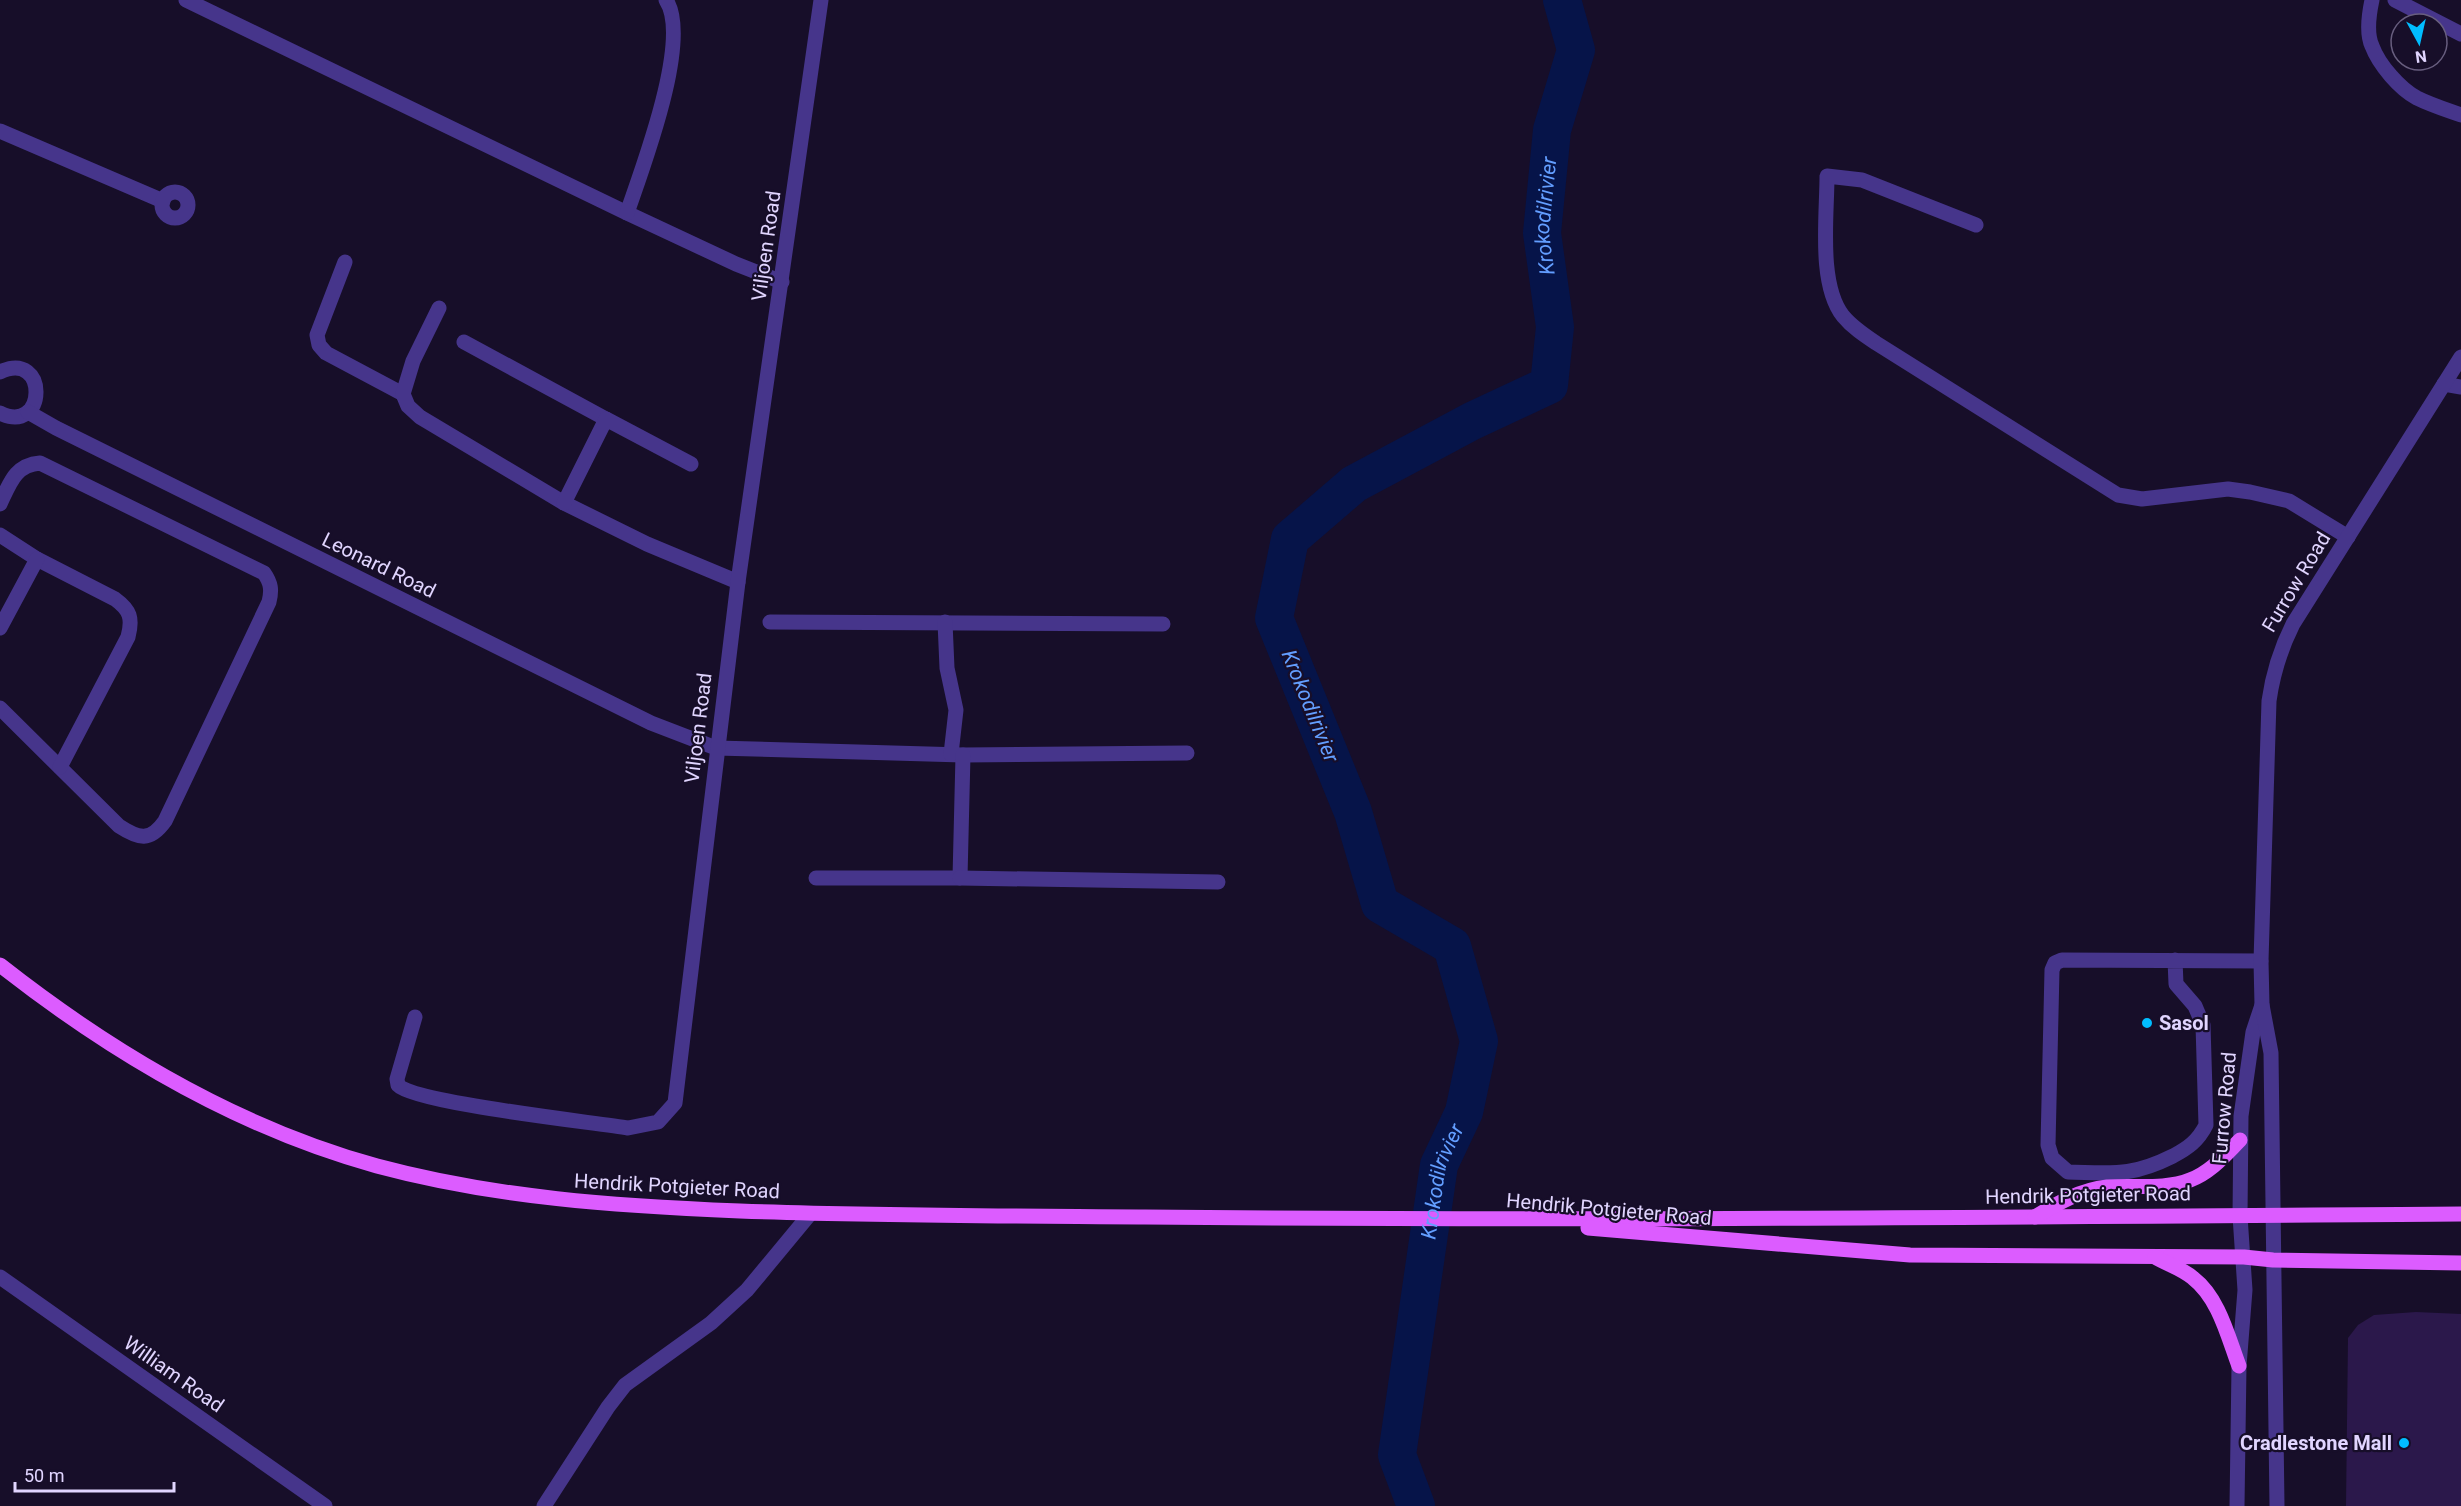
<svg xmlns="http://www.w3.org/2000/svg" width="2461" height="1506" viewBox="0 0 2461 1506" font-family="Roboto,sans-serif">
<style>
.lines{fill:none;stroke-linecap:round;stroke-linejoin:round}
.river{stroke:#061449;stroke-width:38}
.building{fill:#2b184b}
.minor{stroke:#46358b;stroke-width:15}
.major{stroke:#dc5cff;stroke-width:15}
.poi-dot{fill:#01bdff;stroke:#170e29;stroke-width:2}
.labels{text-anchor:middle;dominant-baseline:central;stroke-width:4.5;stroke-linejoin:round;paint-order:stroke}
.street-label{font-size:20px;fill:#e1d5ff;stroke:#170e29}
.poi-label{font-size:20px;font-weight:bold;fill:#e1d5ff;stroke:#170e29;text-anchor:start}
.water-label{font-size:21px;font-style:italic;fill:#639eff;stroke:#170e29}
</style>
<rect width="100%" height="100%" fill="#170e29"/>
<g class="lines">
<path class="river" id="s1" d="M1416,1506L1397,1455L1439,1165L1464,1112L1479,1041L1452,946L1380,904L1353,812L1274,618L1290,539L1354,484L1472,421L1549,385L1555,327L1542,233L1552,130L1576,50L1562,0"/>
</g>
<polygon class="building" points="2416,1312 2461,1314 2461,1506 2346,1506 2348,1338 2358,1325 2374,1315"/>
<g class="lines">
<g class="minor">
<polyline points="186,0 627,213 736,264 782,282"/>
<path d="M2372,0C2369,14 2366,33 2372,46C2379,65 2400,89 2417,98C2431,105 2447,110 2461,115"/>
<polyline points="2395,0 2461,34"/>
<polyline points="0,131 163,201"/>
<circle cx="175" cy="205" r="13"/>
<path d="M627,213C642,169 692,39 666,0"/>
<path d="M1976,225L1862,180L1827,176C1827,216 1818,284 1843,316C1852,327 1864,335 1876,343L2118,495L2142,499L2228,489L2250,492L2289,501L2348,537"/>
<polyline points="345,262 317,335 319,345 326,353 403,394"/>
<polyline points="439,308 413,361 403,394 408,406 420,417 564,503 647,544 738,582"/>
<polyline points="464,342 606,419"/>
<path d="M0,372C49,349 47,436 0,413"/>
<polyline points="2444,384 2461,387"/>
<polyline points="28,412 56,428 651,723 716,748 963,755 1187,753"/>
<polyline points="564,503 606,419 691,464"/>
<path d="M0,504C10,483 15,465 40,463L264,573C271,583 272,590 269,602L165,821C150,842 139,839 119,826L0,708"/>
<path d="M0,535L37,559L115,599C130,610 133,618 128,637L60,767"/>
<polyline points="770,622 1163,624"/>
<polyline points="945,622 947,668 956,710 951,754"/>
<polyline points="0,628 37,559"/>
<polyline points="816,878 960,878 963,755"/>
<polyline points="960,878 1218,882"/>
<path d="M2175,960L2176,984L2195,1006L2203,1025L2206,1125C2198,1141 2188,1148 2173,1156C2131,1177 2113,1173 2068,1172L2052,1158L2048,1145L2052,970L2055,963L2062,960L2261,961"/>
<path d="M415,1017L397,1079L398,1085C414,1103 592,1122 628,1128L658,1122L675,1103L738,582L821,0"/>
<polyline points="0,1277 325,1506"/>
<polyline points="544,1506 608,1407 625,1385 711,1323 747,1290 810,1214"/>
<polyline points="2237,1506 2239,1366 2245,1290 2240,1216 2241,1116 2253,1032 2262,1005"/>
<path d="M2277,1506L2271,1053L2262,1005L2261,961L2269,701C2273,672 2280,650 2293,624L2461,357"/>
</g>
<g class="major">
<path d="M0,965C112,1053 239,1128 377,1166C496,1198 617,1206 740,1211C875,1216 1010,1216 1145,1217C1584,1221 2022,1217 2461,1214"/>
<path d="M2035,1217C2058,1203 2080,1190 2107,1187C2134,1185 2165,1190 2190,1180C2211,1172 2225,1155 2240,1140"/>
<polyline points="1588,1228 1910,1255 2244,1257 2273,1260 2461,1263"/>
<path d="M2155,1257C2167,1264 2183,1269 2193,1278C2219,1298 2228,1337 2239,1366"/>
</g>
</g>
<g class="poi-dot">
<circle cx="2147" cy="1023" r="6"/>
<circle cx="2404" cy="1443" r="6"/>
</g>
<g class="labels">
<g class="street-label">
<text transform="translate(766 246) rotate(-82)">Viljoen Road</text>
<text transform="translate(379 565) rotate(26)">Leonard Road</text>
<text transform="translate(2296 582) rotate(-59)">Furrow Road</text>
<text transform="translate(698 728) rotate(-83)">Viljoen Road</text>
<text transform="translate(2224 1108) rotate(-85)">Furrow Road</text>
<text transform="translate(677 1186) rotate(3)">Hendrik Potgieter Road</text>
<text transform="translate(2088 1195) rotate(-1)">Hendrik Potgieter Road</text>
<text transform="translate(1609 1209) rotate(5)">Hendrik Potgieter Road</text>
<text transform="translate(174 1374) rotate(35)">William Road</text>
</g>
<g class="poi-label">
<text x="2159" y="1023">Sasol</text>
<text x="2392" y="1443" text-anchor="end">Cradlestone Mall</text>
</g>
<g class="water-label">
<text stroke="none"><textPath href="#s1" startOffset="1520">Krokodilrivier</textPath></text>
<text transform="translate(1310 706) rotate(68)">Krokodilrivier</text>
<text stroke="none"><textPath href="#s1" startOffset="332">Krokodilrivier</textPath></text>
</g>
</g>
<g transform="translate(2419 42) rotate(172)"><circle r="28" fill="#170e29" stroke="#685e7f" stroke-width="1.5"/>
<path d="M0-4.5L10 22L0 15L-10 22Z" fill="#01bdff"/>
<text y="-9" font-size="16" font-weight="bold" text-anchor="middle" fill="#e1d5ff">N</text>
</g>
<path d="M15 1482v9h159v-9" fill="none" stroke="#e1d5ff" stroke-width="3"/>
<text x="24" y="1482" font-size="18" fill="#e1d5ff" stroke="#170e29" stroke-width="4.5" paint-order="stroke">50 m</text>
</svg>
